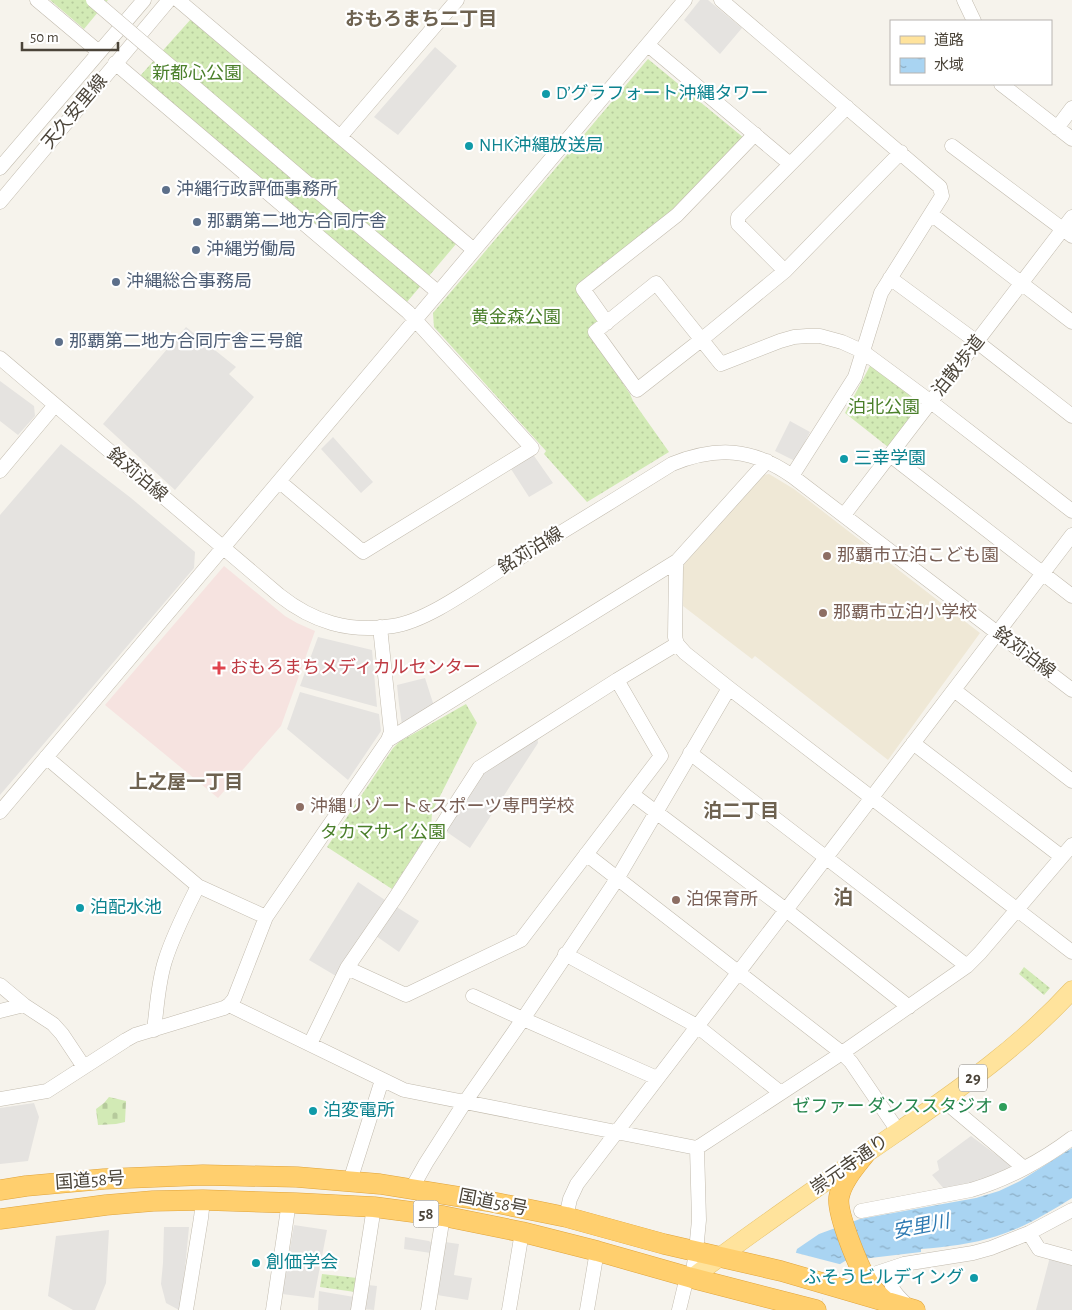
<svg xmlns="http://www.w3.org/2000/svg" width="1072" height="1310" font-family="'Alegreya Sans','Noto Sans JP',sans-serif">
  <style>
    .education { fill: #efe8d6 }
    .medical { fill: #f6e3e0 }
    .grass { fill: url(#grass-dots) }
    .cemetery { fill: url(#cemetery-stones) }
    .parking { fill: #e5e3e0 }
    .water { fill: url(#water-ripples) }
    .pier { fill: #f6f3ec }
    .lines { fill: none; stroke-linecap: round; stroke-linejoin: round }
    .minor-casing { stroke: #c2bbae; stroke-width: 15 }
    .major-casing { stroke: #e6c16a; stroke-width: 19 }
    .highway-casing { stroke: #e0a43c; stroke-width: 21 }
    .minor { stroke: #fff; stroke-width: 14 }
    .major { stroke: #ffe39c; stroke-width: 18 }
    .highway { stroke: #ffcf6e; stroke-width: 20 }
    .minor-bridge-casing { stroke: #c2bbae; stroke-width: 15; stroke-linecap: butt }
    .minor-bridge { stroke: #fff; stroke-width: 14 }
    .culture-dot { fill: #0f9aa8; stroke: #fff; stroke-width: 2 }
    .service-dot { fill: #5c6f8a; stroke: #fff; stroke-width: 2 }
    .education-dot { fill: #8d6e63; stroke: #fff; stroke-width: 2 }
    .health-dot { fill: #e0444e; stroke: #fff; stroke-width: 2 }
    .leisure-dot { fill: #2e9e5b; stroke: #fff; stroke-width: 2 }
    .labels { text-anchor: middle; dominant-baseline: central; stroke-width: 4.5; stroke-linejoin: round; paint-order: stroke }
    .shield { fill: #fff; stroke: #817c74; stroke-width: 1 }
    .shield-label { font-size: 16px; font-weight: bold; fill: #4b4439 }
    .park-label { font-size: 18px; fill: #4a7f2a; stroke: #fff }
    .culture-label { font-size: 18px; fill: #0d838f; stroke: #fff; text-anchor: start }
    .street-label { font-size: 18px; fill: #4b4439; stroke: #fff }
    .service-label { font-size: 18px; fill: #4e5e75; stroke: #fff; text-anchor: start }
    .education-label { font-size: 18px; fill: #785e54; stroke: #fff; text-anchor: start }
    .health-label { font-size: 18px; fill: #be3a42; stroke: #fff; text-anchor: start }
    .leisure-label { font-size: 18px; fill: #27864d; stroke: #fff; text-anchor: end }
    .neighbourhood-label { font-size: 19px; font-weight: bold; fill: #6e6250; stroke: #fff }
    .water-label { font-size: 19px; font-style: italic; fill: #2e7ab2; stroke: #fff }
    .quarter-label { font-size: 20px; font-weight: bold; fill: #6e6250; stroke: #fff }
  </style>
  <defs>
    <pattern id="grass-dots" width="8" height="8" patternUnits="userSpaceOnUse" patternTransform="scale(1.25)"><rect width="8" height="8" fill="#d2eab5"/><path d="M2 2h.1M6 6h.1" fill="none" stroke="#b6ca9c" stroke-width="1.8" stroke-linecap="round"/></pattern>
    <pattern id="cemetery-stones" width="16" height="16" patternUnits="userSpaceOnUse" patternTransform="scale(1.25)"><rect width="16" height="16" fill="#d2eab5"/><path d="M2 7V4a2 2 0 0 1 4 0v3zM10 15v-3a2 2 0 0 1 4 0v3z" fill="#b6ca9c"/></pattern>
    <pattern id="water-ripples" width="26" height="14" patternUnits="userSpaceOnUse" patternTransform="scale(1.25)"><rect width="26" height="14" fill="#a9d4f2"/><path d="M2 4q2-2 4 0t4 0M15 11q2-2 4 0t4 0" fill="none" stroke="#8caec5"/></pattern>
  </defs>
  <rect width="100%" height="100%" fill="#f6f3ec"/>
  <path class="education" d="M769 474 794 489 980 633 888 760 755 656 752 659 683 606 682 567 684 564 763 475Z"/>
  <path class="medical" d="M224 566 285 616 297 623 315 631 281 726 218 798 105 705Z"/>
  <path class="grass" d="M50 0H108L84 29Z
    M191 19 456 244 407 302 140 76Z
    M648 59 744 138 682 204 577 289 601 321 588 331 630 394 633 401 669 452 587 502 544 454 546 451 434 327 433 313Z
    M871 364 925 404 888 447 845 413Z
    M466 704 477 723 432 812 431 829 392 889 327 847 393 748 399 742Z
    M1024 967 1050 988 1044 995 1019 974Z
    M322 1274 357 1278 355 1292 320 1287Z"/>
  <path class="cemetery" d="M109 1097 126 1101 125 1122 116 1124 98 1125 96 1109 104 1103Z"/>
  <path class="parking" d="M700 0H708L742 28 720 54 684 20Z
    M435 47 457 66 398 135 374 117Z
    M186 327 236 367 229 374 254 397 175 490 103 424Z
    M0 381 34 406 35 416 18 435 0 421Z
    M790 421 810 432 795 461 775 451Z
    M333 437 373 482 361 493 321 449Z
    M61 444 131 498 195 552 194 568 0 795V515Z
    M532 453 553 483 529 497 511 469Z
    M318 637 372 650 377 707 300 686Z
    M425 678 434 706 402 725 399 704 397 685Z
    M300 692 379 714 381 731 348 780 287 729Z
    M537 735 538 743 470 848 444 830 482 771Z
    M358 882 388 902 336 976 309 960Z
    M395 906 419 921 399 952 376 936Z
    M34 1103 39 1117 28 1161 0 1164V1108Z
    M971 1136 1014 1168 978 1183 945 1190 932 1175 939 1170 937 1161Z
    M294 1225 327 1230 314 1298 282 1294Z
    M164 1227H189L181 1310H179L166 1303 161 1284 163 1263Z
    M109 1230 106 1283 95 1310H73L48 1296 56 1236Z
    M405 1237 429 1241 433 1244 431 1253 404 1249Z
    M445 1242 459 1244 454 1275 472 1278 468 1300 437 1295Z
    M1050 1257 1072 1264V1310H1036Z
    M368 1285 377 1286 374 1310 364 1309Z
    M319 1291 354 1297 351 1310H318Z"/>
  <path class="water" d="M1072 1148V1198C1048 1213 1023 1228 997 1236 972 1244 947 1247 921 1249V1252L845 1261 837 1266 818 1310H779L797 1249 819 1234 860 1219 976 1198 999 1191 1020 1181Z"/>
  <path class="pier" d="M793 1252 843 1265 839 1267 826 1298H823L819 1310H777Z"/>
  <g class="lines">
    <defs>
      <path id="minor" d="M37 0 99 52
        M178 0 474 250
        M721 0 940 187 942 196 881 293 855 377 792 476
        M964 0 974 21
        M648 45 790 164
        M115 63 408 312 532 448 363 552 280 482
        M1001 84 1072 139
        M1057 128 1072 108
        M340 137 457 0
        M952 146 1072 236
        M901 152 785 271 701 340 637 390 595 332 656 283 721 364 780 341 794 337 807 336H820L842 342 862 351 931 402 1072 511
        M0 168 144 0
        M299 176 433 288
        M0 202 169 0
        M931 214 1072 322
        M785 271 738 224V217L847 107
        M890 278 981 345 1072 416
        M607 323 583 289 677 215 755 134
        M0 358 279 595C313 622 349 633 393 626 427 621 473 587 503 568 559 534 616 499 672 464 717 446 752 448 792 476L1072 690
        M890 455 1072 596
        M767 461 677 561 676 568 675 637 677 644 685 653 729 688 1072 952
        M0 471 55 405
        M844 515 1072 217
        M954 690 1072 781
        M388 740 677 561
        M913 743 1062 857
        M690 753 967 966
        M46 757 198 886 266 917 234 999 229 1005
        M632 794 786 910 909 1007
        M0 812 685 0
        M586 854 842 1053 851 1062 898 1131
        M266 917 388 740 391 732 380 627
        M565 954 697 1026 781 1093
        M347 968 406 995 521 940 661 756 617 680
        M0 985 24 1005 53 1024 62 1034 84 1067
        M473 996 523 1019 657 1078
        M0 1011 24 1005
        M154 1030C157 1007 158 983 165 961 173 935 186 910 198 886
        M310 1044 347 968 395 898 479 768 617 680 677 644
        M0 1099 47 1091 126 1040 135 1035 224 1008 229 1005 404 1090 697 1148 842 1053 967 966 980 953 1072 845
        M943 1100 1024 1168
        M350 1181 382 1080
        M412 1188 426 1163 465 1102 523 1019 617 879 729 688
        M861 1211 971 1190C1006 1180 1043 1160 1072 1138
        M566 1217 570 1199 577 1184 1072 535
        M1029 1233 1039 1249 1072 1258
        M904 1265C883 1284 892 1291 909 1307
        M865 1277 904 1264 973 1253 991 1248 1029 1233 1072 1210
        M186 1310 201 1218 203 1200
        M273 1310 289 1202
        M358 1310 374 1207
        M428 1310 443 1216
        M509 1310 522 1232
        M587 1310 597 1251
        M679 1310 685 1285 692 1278 696 1251 699 1220 697 1148"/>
      <path id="major" d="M692 1278C758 1227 828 1180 896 1133 959 1089 1020 1047 1072 990"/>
      <path id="highway" d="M865 1154C855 1167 842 1181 839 1197 836 1213 860 1271 870 1285 874 1291 880 1297 886 1302
        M0 1190 26 1186 104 1179 203 1175 297 1177 380 1184 492 1202 566 1217 664 1244 781 1271 915 1310
        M0 1219 106 1205 153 1201 203 1200 296 1203 374 1207 443 1216 522 1232 597 1251 692 1278 816 1310"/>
    </defs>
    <use href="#minor" class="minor-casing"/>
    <use href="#major" class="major-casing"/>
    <use href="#highway" class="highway-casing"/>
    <use href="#minor" class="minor"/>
    <use href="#major" class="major"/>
    <use href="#highway" class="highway"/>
    <defs>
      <path id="minor-bridge" d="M93 0 299 176"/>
    </defs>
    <use href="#minor-bridge" class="minor-bridge-casing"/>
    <use href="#minor-bridge" class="minor-bridge"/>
  </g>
  <g class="culture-dot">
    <circle cx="546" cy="94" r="5"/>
    <circle cx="469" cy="146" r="5"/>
    <circle cx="844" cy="459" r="5"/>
    <circle cx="80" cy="908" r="5"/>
    <circle cx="313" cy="1111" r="5"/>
    <circle cx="256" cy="1263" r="5"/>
    <circle cx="974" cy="1278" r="5"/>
  </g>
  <g class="service-dot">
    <circle cx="166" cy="190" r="5"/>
    <circle cx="197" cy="222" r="5"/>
    <circle cx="196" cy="250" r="5"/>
    <circle cx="116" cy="282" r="5"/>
    <circle cx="59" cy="342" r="5"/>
  </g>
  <g class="education-dot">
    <circle cx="827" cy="556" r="5"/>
    <circle cx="823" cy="613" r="5"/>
    <circle cx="300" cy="807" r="5"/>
    <circle cx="676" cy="900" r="5"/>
  </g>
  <path class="health-dot" d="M216.5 660.5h5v5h5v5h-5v5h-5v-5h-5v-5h5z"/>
  <circle class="leisure-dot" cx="1003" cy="1107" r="5"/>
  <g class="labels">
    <g class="shield">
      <rect x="959" y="1064.5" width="28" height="27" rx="4"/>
      <rect x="413.5" y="1200.5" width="25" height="27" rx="4"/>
    </g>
    <g class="shield-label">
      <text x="973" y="1078">29</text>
      <text x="426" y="1214">58</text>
    </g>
    <g class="park-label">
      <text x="197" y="74">新都心公園</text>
      <text x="516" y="318">黄金森公園</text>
      <text x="884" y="408">泊北公園</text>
      <text x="383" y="833">タカマサイ公園</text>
    </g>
    <g class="culture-label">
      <text x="556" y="94">D’グラフォート沖縄タワー</text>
      <text x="479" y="146">NHK沖縄放送局</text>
      <text x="854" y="459">三幸学園</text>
      <text x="90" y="908">泊配水池</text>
      <text x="323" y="1111">泊変電所</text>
      <text x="266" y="1263">創価学会</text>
      <text x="964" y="1278" text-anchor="end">ふそうビルディング</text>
    </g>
    <g class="street-label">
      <text transform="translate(75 112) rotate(-50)">天久安里線</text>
      <text transform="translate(959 366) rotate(-52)">泊散歩道</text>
      <text transform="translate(137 475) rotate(40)">銘苅泊線</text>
      <text transform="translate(531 551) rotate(-32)">銘苅泊線</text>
      <text transform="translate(1024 653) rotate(37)">銘苅泊線</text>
      <text transform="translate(850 1165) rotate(-35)">崇元寺通り</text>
      <text transform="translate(90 1181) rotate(-4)">国道58号</text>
      <text transform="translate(493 1203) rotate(11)">国道58号</text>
    </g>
    <g class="service-label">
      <text x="176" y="190">沖縄行政評価事務所</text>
      <text x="207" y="222">那覇第二地方合同庁舎</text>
      <text x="206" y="250">沖縄労働局</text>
      <text x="126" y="282">沖縄総合事務局</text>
      <text x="69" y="342">那覇第二地方合同庁舎三号館</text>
    </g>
    <g class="education-label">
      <text x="837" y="556">那覇市立泊こども園</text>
      <text x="833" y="613">那覇市立泊小学校</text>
      <text x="310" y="807">沖縄リゾート&amp;スポーツ専門学校</text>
      <text x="686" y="900">泊保育所</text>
    </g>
    <g class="health-label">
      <text x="230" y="668">おもろまちメディカルセンター</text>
    </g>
    <g class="leisure-label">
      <text x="993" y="1107">ゼファー ダンススタジオ</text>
    </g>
    <g class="neighbourhood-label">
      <text x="421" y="19">おもろまち二丁目</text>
      <text x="186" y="782">上之屋一丁目</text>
      <text x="741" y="811">泊二丁目</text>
    </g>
    <g class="water-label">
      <text transform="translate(921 1227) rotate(-11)">安里川</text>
    </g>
    <g class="quarter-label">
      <text x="843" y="898">泊</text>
    </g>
  </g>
  <rect x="890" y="20" width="162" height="65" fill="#ffffff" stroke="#b7b4b0"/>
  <rect x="900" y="36" width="25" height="8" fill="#ffe39c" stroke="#b7b4b0"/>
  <text x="934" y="45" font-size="15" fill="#4b4439">道路</text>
  <rect x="900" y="58" width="25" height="15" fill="url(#water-ripples)" stroke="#b7b4b0"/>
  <text x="934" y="70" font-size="15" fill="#4b4439">水域</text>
  <path d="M22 42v8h96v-8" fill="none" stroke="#4b4439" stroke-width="2.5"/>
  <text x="30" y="42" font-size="15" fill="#4b4439" stroke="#ffffff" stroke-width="4" paint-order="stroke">50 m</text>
</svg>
